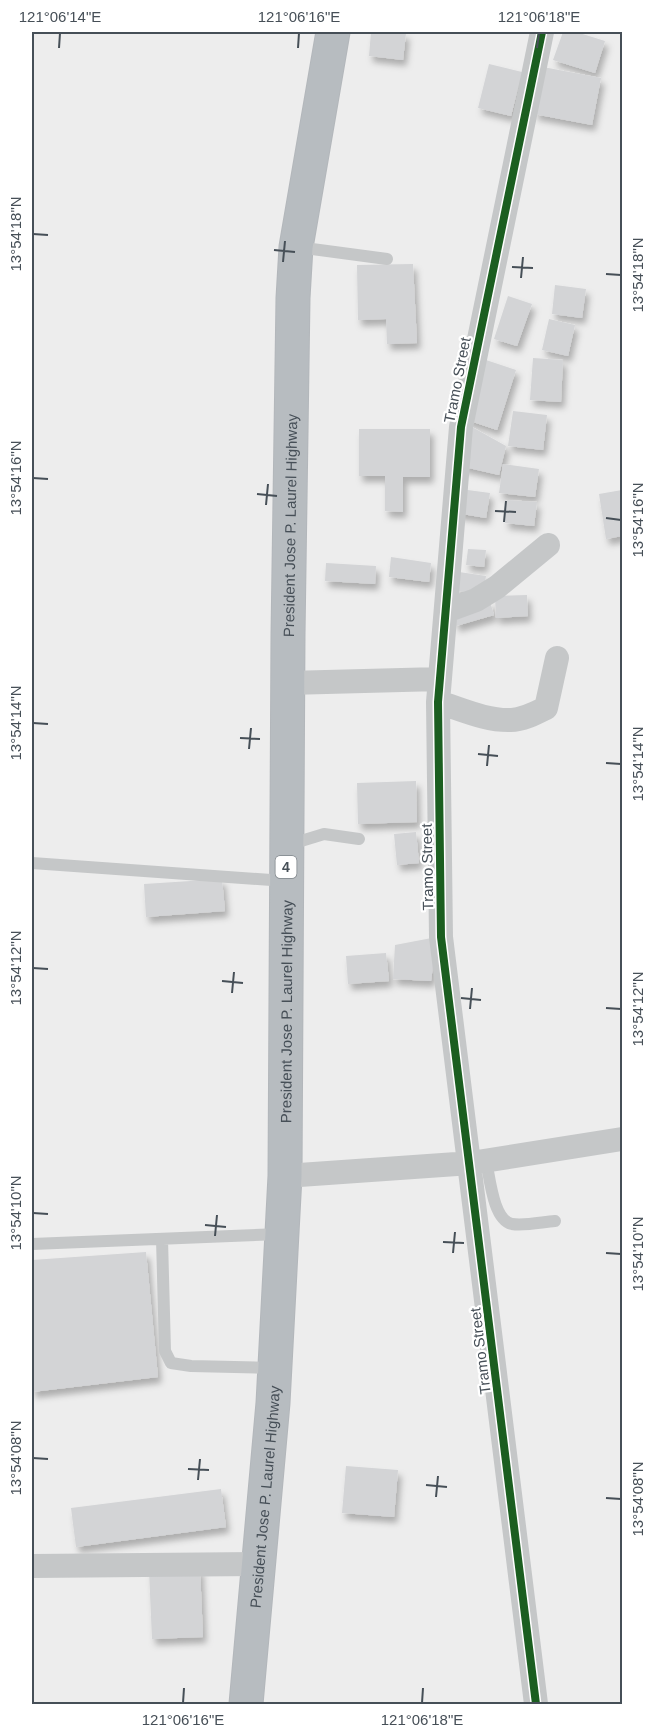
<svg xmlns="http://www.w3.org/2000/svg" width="654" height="1736" font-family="Arial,sans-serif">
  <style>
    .building { fill: #d3d4d6; filter: url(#shadow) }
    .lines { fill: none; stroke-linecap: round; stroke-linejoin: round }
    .highway-casing { stroke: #b3b7bb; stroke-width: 35 }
    .lane { stroke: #c5c7c8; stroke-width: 12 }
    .street { stroke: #c5c7c8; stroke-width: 24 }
    .highway { stroke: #b7bcc0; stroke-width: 33 }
    .cycleway-casing { stroke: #fff; stroke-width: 11 }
    .cycleway { stroke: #1b5e20; stroke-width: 8 }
    .ticks { fill: none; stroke: #464f57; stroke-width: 2 }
    .labels { text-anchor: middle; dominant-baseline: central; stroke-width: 4.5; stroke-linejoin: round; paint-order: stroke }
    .shield { fill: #fff; stroke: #7e8489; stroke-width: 1.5 }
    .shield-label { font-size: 14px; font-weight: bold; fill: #464f57 }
    .street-label { font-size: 15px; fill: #464f57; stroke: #fff }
    .neatline { fill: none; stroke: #464f57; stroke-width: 2 }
    .ticks-label { font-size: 15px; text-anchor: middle; fill: #464f57 }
  </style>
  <defs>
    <filter id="shadow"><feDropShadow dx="3.5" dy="6" stdDeviation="3" flood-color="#0004"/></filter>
  </defs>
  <rect width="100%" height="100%" fill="#ededed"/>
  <path class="building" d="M371 32 406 33 403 60 369 56Z
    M563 32H576L605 41 595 73 553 60Z
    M489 64 522 72 511 116 478 108Z
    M543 67 601 78 592 125 534 114Z
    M413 264 417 343 387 344 386 319 358 320 357 265Z
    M555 285 586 289 582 318 552 314Z
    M508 296 532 304 517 346 494 339Z
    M549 319 575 325 568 356 542 350Z
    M533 358 563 360 561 402 530 400Z
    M483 359 516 370 497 430 464 419Z
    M513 411 547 415 543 450 508 446Z
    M472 427 506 446 499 475 460 466Z
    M359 429H430V477H403V512L385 511V476H359Z
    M503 464 539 469 535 497 499 493Z
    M460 489 490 493 486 518 456 513Z
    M622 490V536L606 539 599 494Z
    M507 500 537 502 534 526 505 523Z
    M468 549 486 550 484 567 466 565Z
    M391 557 431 563 429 582 389 577Z
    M326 563 376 566 375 584 325 581Z
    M459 572 486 576 483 594 456 591Z
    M527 595 528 616 496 618 495 596Z
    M490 602 494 615 456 626 453 613Z
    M416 781 417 822 358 824 357 783Z
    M416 832 419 863 397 865 394 834Z
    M222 879 225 911 146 917 144 884Z
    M437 937 431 981 393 979 395 945Z
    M386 953 389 981 348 984 346 956Z
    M146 1252 158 1377 32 1392V1260Z
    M346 1466 398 1470 394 1517 342 1513Z
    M221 1489 226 1527 76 1547 71 1508Z
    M200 1568 203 1637 152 1639 149 1570Z"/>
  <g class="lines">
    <defs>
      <g id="highway">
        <path id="s1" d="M246 1704 273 1403 285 1176 288 635 293 298 296 247 333 32"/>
      </g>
    </defs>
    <use href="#highway" class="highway-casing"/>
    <path class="lane" d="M297 247 387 259
      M288 845 324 834 359 839
      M32 863 285 881
      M486 1161C490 1178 493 1220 512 1224 525 1226 542 1222 555 1221
      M162 1239 165 1351 171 1363 191 1366 275 1368
      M32 1244 281 1234"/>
    <path class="street" d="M446 611 476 600 497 587 548 545
      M288 683 440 679
      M438 702C461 709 486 721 511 720 523 720 536 713 546 708L557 658
      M285 1176 471 1163 622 1139
      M32 1566 259 1564
      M536 1704 441 937 438 702 461 427 542 32"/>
    <use href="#highway" class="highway"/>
    <defs>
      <path id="cycleway" d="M536 1704 441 937 438 702 461 427 542 32"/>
    </defs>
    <use href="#cycleway" class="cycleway-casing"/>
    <use href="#cycleway" class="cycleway"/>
  </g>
  <path class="ticks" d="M59 48 60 33M298 48 299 33M537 48 539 33M33 234 48 235M274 250 295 252M283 262 285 241M512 267 533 268M606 274 621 275M521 278 523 257M33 478 48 479M257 494 277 496M266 505 268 484M495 511 516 512M606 518 621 520M504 522 506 501M33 723 48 724M240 738 260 739M249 749 251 728M478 754 498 756M606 763 621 764M487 766 489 745M33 968 48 969M222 981 243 983M232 993 234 972M461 998 481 1000M606 1008 621 1009M470 1009 472 988M33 1213 48 1214M205 1225 226 1227M215 1236 217 1215M443 1242 464 1243M453 1253 455 1232M606 1253 621 1254M33 1458 48 1459M188 1469 209 1470M198 1480 200 1459M426 1485 447 1487M436 1497 438 1476M606 1498 621 1499M183 1703 184 1688M422 1703 423 1688"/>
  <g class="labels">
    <rect class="shield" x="275.5" y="856" width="21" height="22" rx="4.5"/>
    <g class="shield-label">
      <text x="286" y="867">4</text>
    </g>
    <g class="street-label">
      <text transform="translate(457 380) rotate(-79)">Tramo Street</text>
      <text stroke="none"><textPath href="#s1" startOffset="1180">President Jose P. Laurel Highway</textPath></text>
      <text transform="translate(427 867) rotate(-91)">Tramo Street</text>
      <text stroke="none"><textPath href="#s1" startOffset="694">President Jose P. Laurel Highway</textPath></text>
      <text transform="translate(480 1351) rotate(-97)">Tramo Street</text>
      <text stroke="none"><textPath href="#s1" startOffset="208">President Jose P. Laurel Highway</textPath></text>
    </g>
  </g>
  <rect width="654" height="1736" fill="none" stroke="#ffffff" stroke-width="66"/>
  <rect x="33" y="33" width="588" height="1670" class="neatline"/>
  <g class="ticks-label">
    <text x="60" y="22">121°06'14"E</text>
    <text x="299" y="22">121°06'16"E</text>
    <text x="539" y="22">121°06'18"E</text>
    <text transform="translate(16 234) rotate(-90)" y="5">13°54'18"N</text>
    <text transform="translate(638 275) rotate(-90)" y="5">13°54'18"N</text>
    <text transform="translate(16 478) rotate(-90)" y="5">13°54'16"N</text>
    <text transform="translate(638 520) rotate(-90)" y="5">13°54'16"N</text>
    <text transform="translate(16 723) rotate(-90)" y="5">13°54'14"N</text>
    <text transform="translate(638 764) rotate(-90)" y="5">13°54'14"N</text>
    <text transform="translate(16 968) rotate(-90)" y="5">13°54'12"N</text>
    <text transform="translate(638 1009) rotate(-90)" y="5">13°54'12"N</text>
    <text transform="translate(16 1213) rotate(-90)" y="5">13°54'10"N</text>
    <text transform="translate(638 1254) rotate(-90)" y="5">13°54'10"N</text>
    <text transform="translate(16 1458) rotate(-90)" y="5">13°54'08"N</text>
    <text transform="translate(638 1499) rotate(-90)" y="5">13°54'08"N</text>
    <text x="183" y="1725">121°06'16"E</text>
    <text x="422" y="1725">121°06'18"E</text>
  </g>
</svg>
